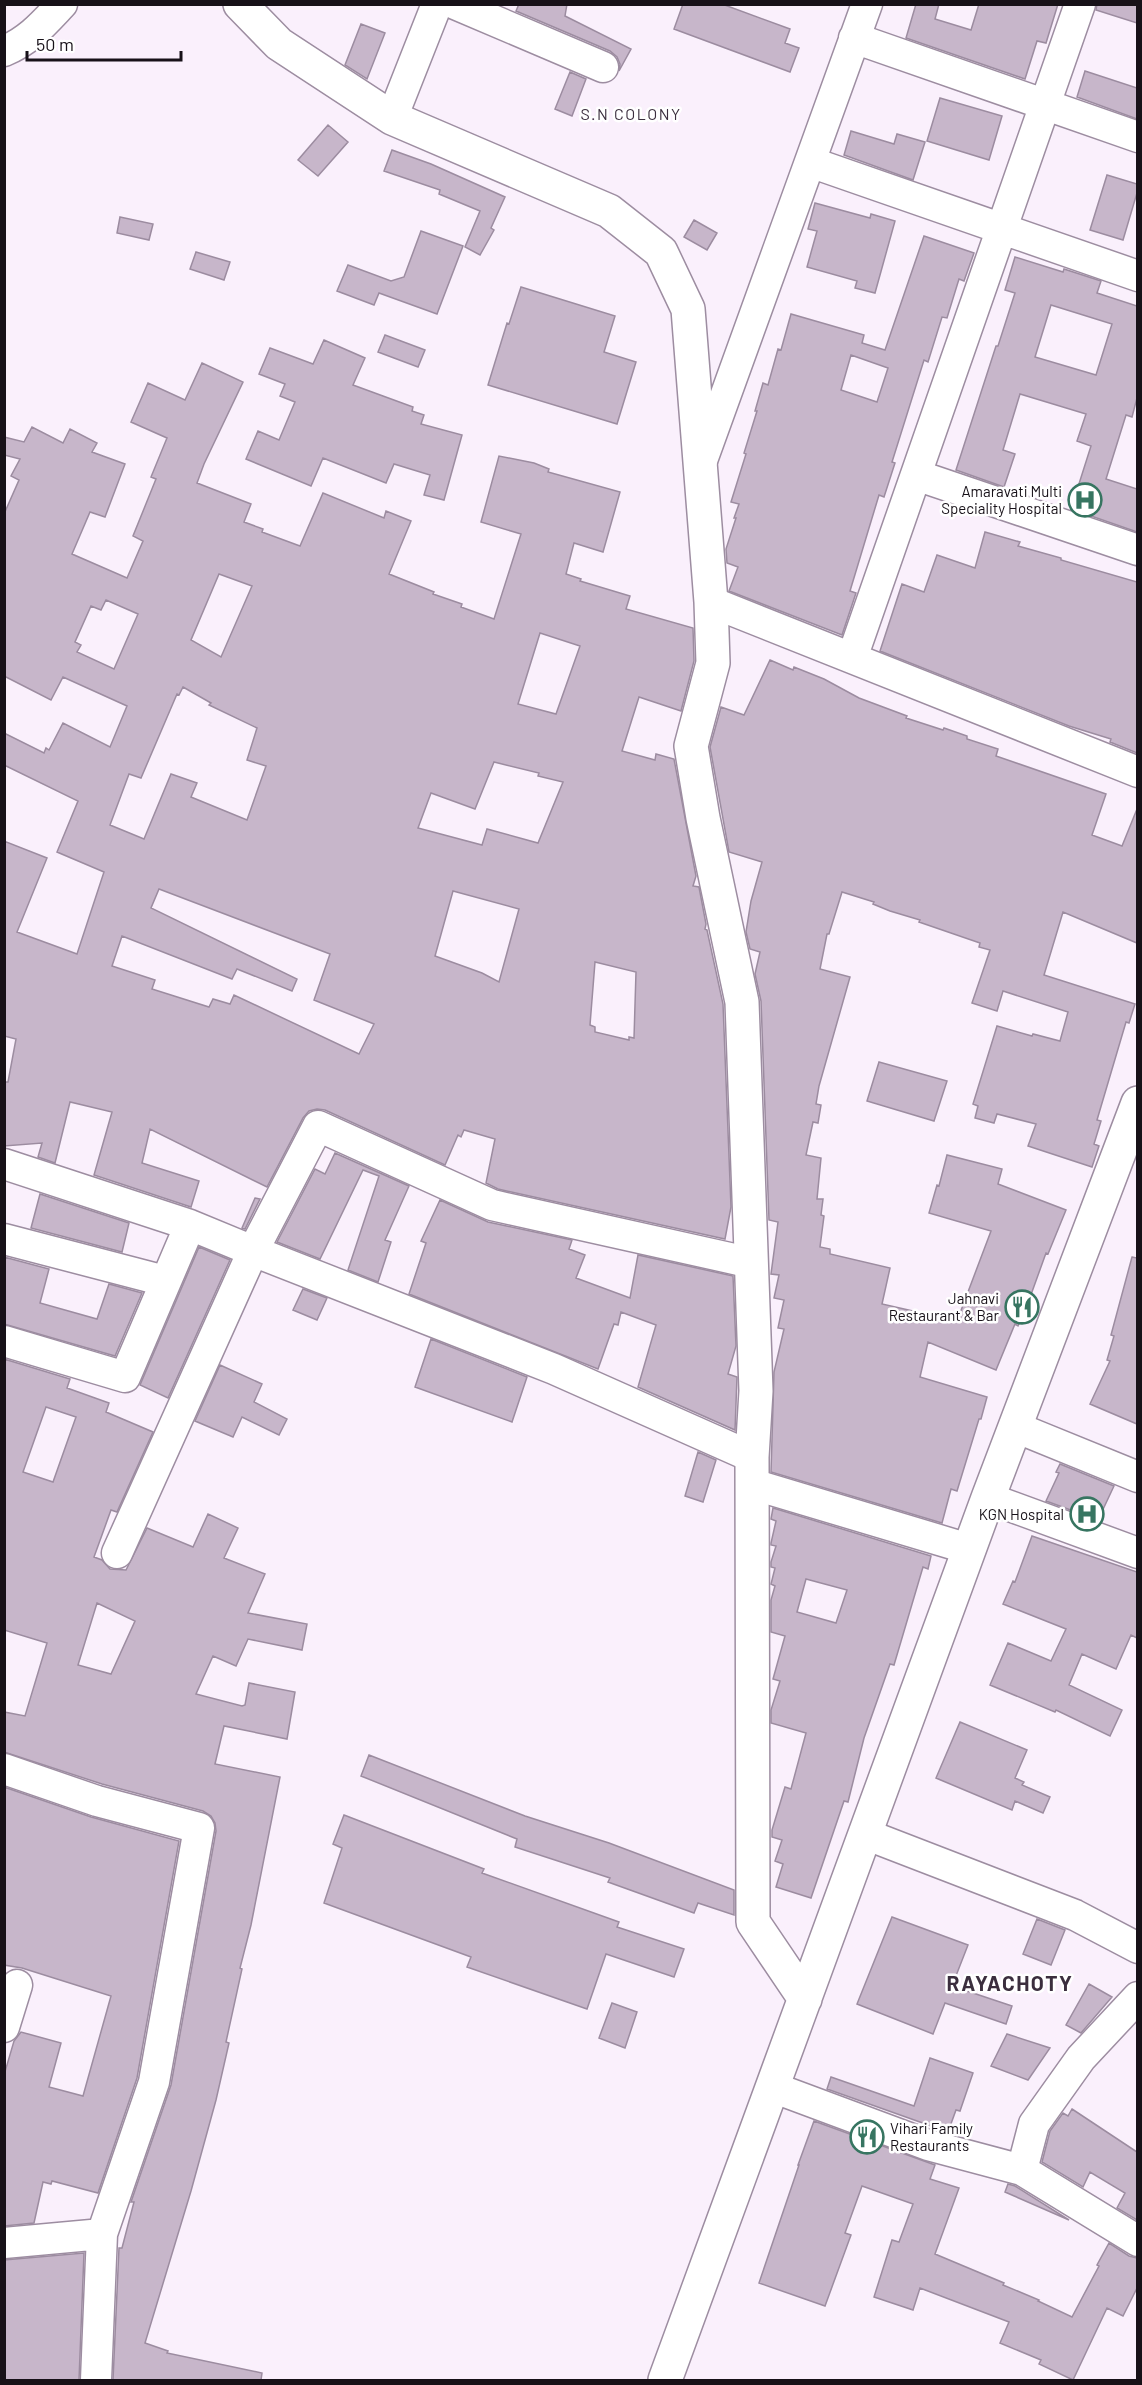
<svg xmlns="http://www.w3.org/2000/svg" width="1142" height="2385" font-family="Barlow,sans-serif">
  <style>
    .building { fill: #c7b6ca; stroke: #9c8ca0; stroke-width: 1.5; fill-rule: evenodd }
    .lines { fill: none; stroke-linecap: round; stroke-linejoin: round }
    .minor-casing { stroke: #9d8da1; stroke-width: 33 }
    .major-casing { stroke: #9d8da1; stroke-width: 36 }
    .minor { stroke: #fff; stroke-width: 30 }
    .major { stroke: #fff; stroke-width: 33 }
    .labels { text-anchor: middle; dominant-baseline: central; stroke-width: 5; stroke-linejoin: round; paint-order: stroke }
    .poi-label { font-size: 15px; fill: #171118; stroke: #fff; text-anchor: end }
    .neighbourhood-label { font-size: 16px; letter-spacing: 1.5px; fill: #3b2e3e; stroke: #fff }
    .district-label { font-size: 21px; font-weight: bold; letter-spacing: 1.5px; fill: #3b2e3e; stroke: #fff }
  </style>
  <rect width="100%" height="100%" fill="#faf0fc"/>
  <path class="building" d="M519 4H567L565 16 631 49 619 71 620 64 617 57 610 51 516 11Z
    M683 4H722L790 29 785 43 799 48 790 72 674 29Z
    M916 4H939L935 19 971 30 979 4H1058L1046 43 1037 41 1025 79 906 38Z
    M1097 4H1137V23L1096 10Z
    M361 24 385 33 367 79 345 65Z
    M1085 71 1137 88V119L1077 97Z
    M570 72 586 79 572 116 555 109Z
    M940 98 1002 116 989 160 927 141Z
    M328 125 348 142 318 176 298 160Z
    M851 131 894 144 897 134 925 142 913 180 844 155Z
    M392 150 431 164 505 197 491 228 494 230 480 255 465 247 480 211 439 194 440 190 384 171Z
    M1107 175 1137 184V193L1123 240 1090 230Z
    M815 203 870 218 871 214 895 221 875 293 855 288 857 281 807 267 817 231 808 229Z
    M120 217 153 224 149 240 117 233Z
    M694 220 717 233 707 250 684 237Z
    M421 231 463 246 437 314 379 293 374 305 337 291 348 265 391 281 404 277Z
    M924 236 974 253 964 281 959 279 947 318 942 317 928 362 924 360 892 462 895 463 884 497 879 495 866 538 850 591 856 593 842 635 729 591 738 567 727 563 726 549 736 518H734L739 504 731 502 746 454 744 453 757 411H755L763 383 768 385 778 349 781 350 791 314 864 335 862 343 885 350ZM851 355 888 368 877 402 841 390Z
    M196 252 230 262 224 280 190 269Z
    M1015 257 1063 272 1064 269 1101 281 1097 293 1137 306V398L1132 417 1126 415 1106 479 1137 489V532L1071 509 1091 446 1077 441 1086 414 1020 394 1003 450 1015 454 1004 487 956 470 996 346H998L1015 293 1005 290ZM1051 305 1112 324 1096 375 1035 357Z
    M521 287 615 316 604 352 636 362 617 424 488 385 507 323 509 324Z
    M385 335 425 350 418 367 378 352Z
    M324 340 365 358 353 385 413 407 412 411 424 415 421 424 462 435 444 500 424 495 430 475 394 464 386 483 323 458 311 486 246 459 258 431 279 440 295 402 280 396 285 384 259 374 270 348 313 364Z
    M202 363 243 382 204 464 197 483 251 504 244 522 263 529 262 532 300 546 323 493 384 518 386 511 411 521 389 574 434 592 433 594 462 604 461 607 494 619 521 534 481 522 499 456 534 463 549 469 548 472 620 492 603 552 574 543 566 574 581 579 580 581 630 596 626 609 693 628 694 661 681 711 639 697 622 751 655 760 656 754 674 759 696 876 693 886 699 887 706 924 705 929 707 930 723 1004 731 1207 725 1239 498 1189 486 1183 495 1139 464 1130 461 1137 458 1135 445 1165 325 1110 317 1109 309 1111 303 1118 267 1187 150 1129 142 1163 199 1181 191 1207 94 1175 112 1112 70 1102 55 1163 38 1157 42 1143 4 1146V1082H8L16 1039 4 1036V841L47 858 17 932 77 954 104 872 57 852 78 801 4 765V733L44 753 46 748 49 750 63 723 110 747 127 706 63 677 51 700 4 676V514L19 480 11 476 20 459 4 455V437L24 442 32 427 63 443 70 429 97 443 92 452 125 464 105 517 90 512 72 554 127 578 143 541 133 536 156 479 151 477 167 438 131 422 148 383 185 400ZM219 574 252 586 221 657 191 640ZM106 600 138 614 114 669 77 652 81 645 75 642 91 606 101 610ZM540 633 580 646 556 714 518 704ZM183 687 211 703 209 705 257 728 247 760 266 766 247 820 191 797 197 783 171 774 144 839 110 825 129 774 141 778 177 694 179 695ZM494 762 539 773 538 776 563 782 538 843 487 829 482 845 418 828 431 793 475 809ZM159 889 330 954 314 1000 374 1024 359 1054 234 995 230 1004 213 999 209 1007 152 989 155 980 112 966 122 936 232 979 237 969 292 991 297 979 151 908ZM453 891 519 909 499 982 482 973 435 956ZM595 962 636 972 634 1038 629 1037V1040L595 1032V1027L590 1025Z
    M985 532 1020 542 1018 546 1061 558V560L1137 582V753L1110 742 1111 739 1069 726 880 651 902 584 924 592 937 555 975 568Z
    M770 660 793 670 794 667 824 679 859 698 907 716 906 718 943 730 944 728 967 736V739L998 749 996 756 1106 794 1092 835 1122 846 1137 809V943L1063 912 1044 975 1135 1004 1129 1023 1126 1022 1097 1120 1101 1121 1094 1144 1099 1146 1092 1167 1028 1146 1036 1124 997 1114 994 1123 975 1118 978 1106 973 1104 997 1026 1032 1036 1033 1034 1060 1041 1068 1012 1003 991 997 1011 972 1003 990 950 979 947 980 943 919 922 920 920 890 911 873 904 874 902 842 892 829 934H827L820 969 850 977 819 1086 816 1104 821 1105 818 1123 813 1122 806 1155 821 1158 817 1199H823L821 1215 824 1216 820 1247 830 1249V1254L890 1268 882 1304 957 1321 991 1231 929 1213 937 1185 939 1186 947 1155 1002 1169 998 1184 1066 1210 1048 1254 1046 1253 1028 1303 1018 1326 1015 1324 996 1370 928 1342 920 1377 987 1397 981 1419H979L957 1491 951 1489 942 1523 771 1472 774 1372 784 1329 778 1328 784 1300 774 1298 779 1275 771 1274 778 1222 769 1220 761 1001 755 974 760 952 750 949 746 932 751 901 762 862 729 852 710 747 721 707 744 715Z
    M879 1062 947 1081 934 1121 867 1101Z
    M335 1153 409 1186 385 1240 391 1242 378 1282 348 1270 379 1176 363 1170 320 1259 277 1242 315 1169 325 1174Z
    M40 1194 129 1223 122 1252 31 1228Z
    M255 1198 260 1199 245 1229 242 1228Z
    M440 1200 488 1222 572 1240 569 1249 585 1255 576 1278 630 1298 638 1255 733 1276 736 1346 728 1374 737 1377 735 1430 638 1387 656 1325 621 1312 618 1325 614 1324 598 1369 409 1294 426 1243 421 1241Z
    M199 1247 230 1260 168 1398 140 1385Z
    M4 1257 49 1269 40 1303 97 1319 109 1284 142 1293 115 1356 4 1324Z
    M1132 1257 1137 1258V1424L1090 1404 1110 1361 1107 1360 1114 1336 1111 1335Z
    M303 1289 327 1298 317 1320 293 1310Z
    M431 1339 527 1377 512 1422 415 1387Z
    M4 1359 70 1379 67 1388 109 1403 106 1412 153 1432 117 1512 111 1510 94 1557 102 1560 110 1569 126 1570 147 1528 193 1547 208 1514 238 1528 224 1558 265 1574 248 1613 307 1624 302 1650 248 1639 236 1666 213 1656 196 1694 242 1706 245 1705 249 1683 295 1692 287 1739 224 1726 215 1764 280 1777 251 1925 240 1968 242 1969 226 2042 229 2043 216 2100 191 2191 145 2343 168 2351 167 2353 262 2373 261 2380H113L119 2248H122L134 2202H131L171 2085 216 1831 215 1823 211 1816 203 1811 102 1784 4 1752V1712L25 1716 47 1643 4 1630ZM46 1407 76 1417 53 1482 23 1472ZM97 1603 135 1621 111 1674 78 1665Z
    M220 1365 262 1384 254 1402 287 1419 279 1435 242 1417 233 1437 195 1421Z
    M698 1452 716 1460 703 1502 685 1496Z
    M1060 1464 1114 1486 1098 1520 1046 1501 1059 1473 1056 1472Z
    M773 1508 931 1556 928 1569 923 1567 894 1665 890 1664 864 1738 848 1802 844 1801 811 1898 776 1887 783 1864 775 1861 782 1840 772 1837V1830L785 1787 791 1789 806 1733 771 1723V1710L780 1681 773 1679 785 1636 771 1632V1600L775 1586 771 1584 775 1568 771 1567V1562L776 1546 771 1545V1543L776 1521 771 1519ZM806 1579 847 1590 836 1623 797 1612Z
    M1032 1536 1137 1572V1638L1131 1635 1116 1669 1082 1654 1069 1685 1122 1710 1110 1736 1056 1710 1055 1712 990 1685 1008 1643 1051 1661 1066 1629 1003 1604 1013 1581 1015 1582Z
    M960 1722 1027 1750 1015 1778 1024 1782 1022 1785 1050 1797 1043 1813 1015 1801 1012 1810 936 1778Z
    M369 1755 525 1816 609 1843 734 1890V1915L698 1903 694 1913 608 1882 610 1878 515 1847 517 1839 361 1776Z
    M4 1787 91 1817 179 1841 137 2078 98 2193 52 2181 51 2184 43 2182 34 2223 4 2226V2075L14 2041 21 2032 61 2043 49 2087 83 2096 111 1996 22 1968 4 1965Z
    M344 1815 484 1869 482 1873 619 1922 617 1927 684 1949 674 1977 606 1954 587 2009 467 1967 471 1957 324 1903 342 1848 333 1844Z
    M892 1917 968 1945 952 1986 1012 2006 1006 2024 945 2003 933 2034 857 2004Z
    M1037 1919 1065 1930 1051 1965 1023 1954Z
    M1089 1984 1112 1997 1081 2033 1066 2025Z
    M612 2003 637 2012 625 2048 599 2038Z
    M1007 2034 1050 2048 1028 2080 991 2066Z
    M930 2058 973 2073 960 2111 956 2110 948 2132 827 2089 831 2077 914 2106Z
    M1072 2109 1137 2152V2220L1117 2208 1125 2193 1090 2172 1083 2187 1042 2162 1050 2131 1063 2113 1068 2116Z
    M814 2121 935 2165 930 2179 959 2188 935 2254 1004 2283 1003 2285 1039 2300 1038 2301 1072 2317 1099 2266 1097 2265 1109 2243 1129 2256 1137 2258V2288L1123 2316 1107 2308 1073 2380 1039 2364 1041 2360 1000 2343 1009 2322 920 2288 913 2310 874 2297 892 2240 899 2242 913 2204 862 2186 845 2233 851 2235 825 2306 759 2283 799 2165H798Z
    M1008 2184 1015 2186 1069 2220 1005 2192Z
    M84 2253 79 2380H4V2260Z"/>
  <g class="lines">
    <defs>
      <path id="minor" d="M455 4 603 67
        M854 38 1138 137
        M4 51C29 41 44 23 62 4
        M392 118 437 4
        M810 162 1138 276
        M700 466 867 4
        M916 475 1138 550
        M711 602 1138 772
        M852 658 1080 4
        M4 1164 190 1225 253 1251 117 1553
        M4 1239 165 1281
        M4 1341 125 1377 190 1225
        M1015 1427 1138 1477
        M752 1457 554 1369 253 1251 318 1126 492 1205 752 1263
        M752 1484 969 1549
        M988 1498 1138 1553
        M4 1769 97 1801 199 1828 154 2082 102 2234
        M865 1834 1075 1915 1138 1948
        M4 2027 17 1985
        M772 2087 928 2145 1022 2170 1138 2241
        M1022 2170 1034 2124 1081 2058 1138 1997
        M4 2243 102 2234 96 2380"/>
      <path id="major" d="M240 4 279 44 392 118 609 211 661 252 688 309 711 602 713 663 691 746 703 818 742 1002 756 1391 752 1457 753 1922 805 1999
        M665 2380 988 1498 1138 1103"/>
    </defs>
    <use href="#minor" class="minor-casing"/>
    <use href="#major" class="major-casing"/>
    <use href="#minor" class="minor"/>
    <use href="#major" class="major"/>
  </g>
  <defs>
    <symbol id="hospital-ring" viewBox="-11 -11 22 22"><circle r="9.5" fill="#fff" stroke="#377561" stroke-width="1.5"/><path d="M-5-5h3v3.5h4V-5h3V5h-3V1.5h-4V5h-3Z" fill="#377561"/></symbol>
    <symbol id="restaurant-ring" viewBox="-11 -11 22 22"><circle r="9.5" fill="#fff" stroke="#377561" stroke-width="1.5"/><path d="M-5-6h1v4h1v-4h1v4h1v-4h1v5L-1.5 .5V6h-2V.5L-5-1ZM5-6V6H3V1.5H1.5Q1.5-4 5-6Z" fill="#377561"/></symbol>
  </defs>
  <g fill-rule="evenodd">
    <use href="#hospital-ring" x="1066" y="481" width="38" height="38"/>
    <use href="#restaurant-ring" x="1003" y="1288" width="38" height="38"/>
    <use href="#hospital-ring" x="1068" y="1495" width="38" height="38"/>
    <use href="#restaurant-ring" x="848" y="2118" width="38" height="38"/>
  </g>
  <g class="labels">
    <g class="poi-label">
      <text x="1062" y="491">Amaravati Multi<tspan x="1062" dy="17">Speciality Hospital</tspan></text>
      <text x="999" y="1298">Jahnavi<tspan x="999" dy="17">Restaurant &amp; Bar</tspan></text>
      <text x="1064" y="1514">KGN Hospital</text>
      <text x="890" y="2128" text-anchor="start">Vihari Family<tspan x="890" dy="17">Restaurants</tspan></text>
    </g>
    <g class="neighbourhood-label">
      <text x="631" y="113">S.N COLONY</text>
    </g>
    <g class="district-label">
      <text x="1010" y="1982">RAYACHOTY</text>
    </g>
  </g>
  <rect width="1142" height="2385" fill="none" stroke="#171118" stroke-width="12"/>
  <path d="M27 51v9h154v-9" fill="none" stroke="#171118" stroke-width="3"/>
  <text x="36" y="51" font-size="18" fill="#171118" stroke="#ffffff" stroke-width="4.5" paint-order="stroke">50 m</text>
</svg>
